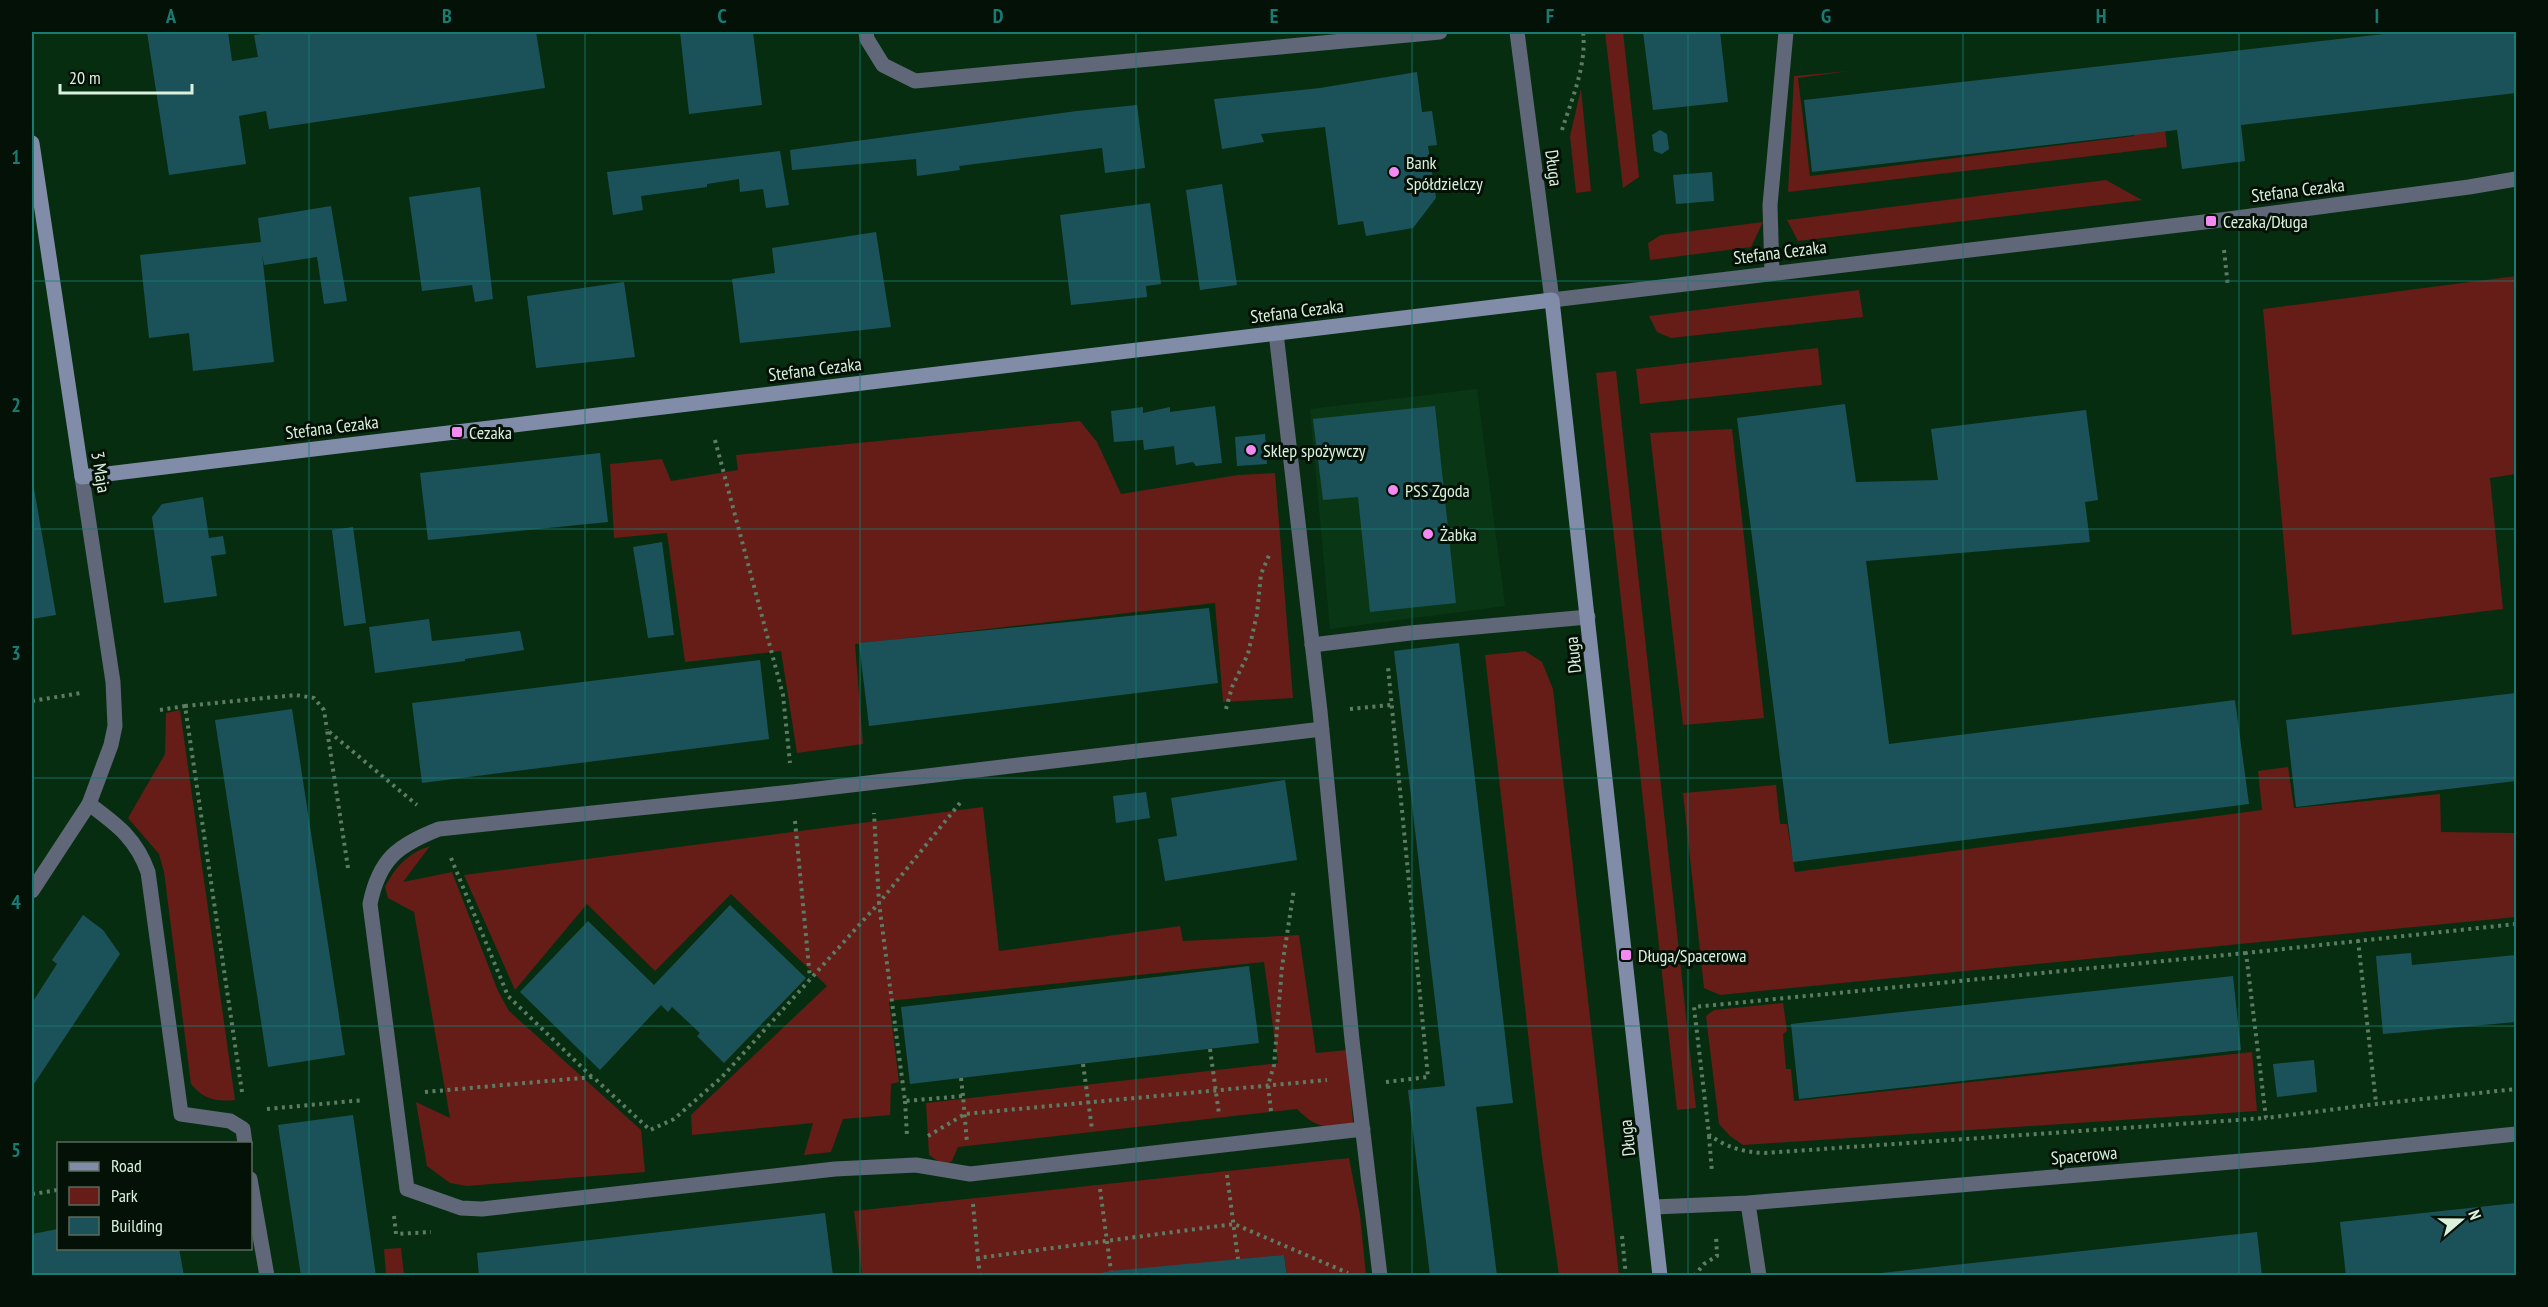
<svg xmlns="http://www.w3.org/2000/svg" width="2548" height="1307" font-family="'PT Sans Narrow',sans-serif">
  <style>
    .built { fill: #093715 }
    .green { fill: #661c17 }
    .building { fill: #1b525a }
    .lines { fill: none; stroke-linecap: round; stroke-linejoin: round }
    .path { stroke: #5d7c63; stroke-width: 4; stroke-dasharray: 3 4.5; stroke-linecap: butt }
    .service { stroke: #5f6779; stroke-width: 15 }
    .minor { stroke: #5f6779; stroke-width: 15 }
    .tertiary { stroke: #5f6779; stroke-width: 15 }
    .secondary { stroke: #818ca9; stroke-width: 15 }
    .grid { fill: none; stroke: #197c74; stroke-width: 1.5; stroke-opacity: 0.55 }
    .poi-dot { fill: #f38af1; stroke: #041106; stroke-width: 2 }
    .labels { text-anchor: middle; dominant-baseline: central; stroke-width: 6; stroke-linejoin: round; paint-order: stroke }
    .poi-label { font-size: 18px; fill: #dbf0dd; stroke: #041106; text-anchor: start }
    .street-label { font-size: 18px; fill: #dbf0dd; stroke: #041106 }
    .neatline { fill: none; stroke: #197c74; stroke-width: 2 }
    .grid-label { font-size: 20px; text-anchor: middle; font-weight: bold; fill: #197c74 }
  </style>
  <rect width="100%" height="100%" fill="#072d10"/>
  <path class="built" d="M1477 389 1505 606 1330 629 1310 409Z"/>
  <path class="green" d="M1605 32H1623L1639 177 1623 188Z
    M1849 71 1798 78 1810 176 2134 136V133L2165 129 2167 147 1788 192 1794 76Z
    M1581 89 1591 191 1576 193 1570 136Z
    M2106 180 2142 200 1798 241 1787 220Z
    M1763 222 1751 247 1650 260 1648 243 1661 235Z
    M2516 276V474L2490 478 2503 609 2292 635 2263 309Z
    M1859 290 1863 317 1671 338 1657 332 1649 316Z
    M1818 348 1822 385 1640 404 1636 369Z
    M1616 371 1696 1108 1677 1110 1596 373Z
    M1080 421 1097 442 1121 494 1238 475 1275 473 1293 698 1223 702 1215 603 855 644 863 744 797 753 781 651 685 662 667 533 614 538 610 464 662 459 671 481 738 470 736 455Z
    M1732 429 1764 718 1683 725 1650 433Z
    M1525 651 1542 662 1553 689 1619 1275H1559L1542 1157 1485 655Z
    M180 710 235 1100C216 1102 203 1099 191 1084L164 872 159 854 128 818 165 754 166 713Z
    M2288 767 2294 808 2440 794 2441 832 2516 833V917L1720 995 1704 988 1683 793 1776 785 1780 824H1787L1795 872 2262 810 2258 771Z
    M983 807 999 951 1180 926 1183 941 1299 935 1316 1053 1347 1050 1353 1123C1326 1129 1317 1129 1297 1109L958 1147 952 1161 944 1165 929 1155 926 1103 1278 1063 1264 962 889 1001 899 1082 891 1084 890 1115 843 1119 831 1152 804 1155 813 1123 692 1135 691 1115 827 986 731 894 655 971 587 904 515 990 464 875Z
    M430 846 403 882 452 872 498 991 509 1011 641 1130 645 1172 467 1186 450 1183 427 1166 416 1102 450 1118 414 912 388 898 385 887C395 867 408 853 430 846Z
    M1783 1003 1787 1031 1783 1034 1786 1069H1791L1794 1101 2252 1052 2257 1111 1743 1145 1730 1136 1719 1124 1706 1016 1714 1010Z
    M1349 1158 1360 1215 1366 1275H1287L1284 1255 1073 1276 862 1275 854 1211Z
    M401 1248 404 1275H386L384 1249Z"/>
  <path class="building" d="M147 32H228L232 61 258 57 254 35 277 32H536L545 88 269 129 266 111 239 116 246 164 169 175Z
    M680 32H753L762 105 689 114Z
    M1643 32H1720L1728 102 1653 110Z
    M2401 32H2516V93L2241 125 2245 161 2182 169 2177 130 1812 172 1804 100Z
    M1417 72 1422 112 1432 111 1437 145 1428 146 1436 198 1413 228 1366 236 1363 221 1338 225 1325 127 1261 134 1264 142 1222 149 1214 99 1320 88Z
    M1137 105 1145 168 1105 173 1102 148 959 166 960 170 917 176 916 159 792 170 790 150 1077 111Z
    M1660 130 1667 134 1669 149 1662 154 1654 151 1652 135Z
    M780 151 789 205 766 208 763 189 740 192 739 179 707 184V187L641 196 643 210 613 215 607 172Z
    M1712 172 1714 201 1676 204 1673 175Z
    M1222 184 1237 285 1200 290 1186 190Z
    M480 187 493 299 475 302 472 285 422 291 409 197Z
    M1150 203 1161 284 1146 286 1147 297 1071 305 1060 215Z
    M331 206 347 301 324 304 317 257 264 265 262 254 274 362 193 371 189 333 149 338 140 255 261 242 258 218Z
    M876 232 891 327 740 343 732 279 775 273 772 248Z
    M624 282 635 357 536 368 527 296Z
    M1845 404 1856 482 1938 480 1931 429 2086 410 2098 500 2085 502 2090 542 1866 561 1889 744 2235 700 2249 804 1793 862 1737 418Z
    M1215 406 1222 463 1196 466 1193 462 1176 465 1174 446 1144 450 1143 440 1114 442 1111 411 1143 407V413L1170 407V412Z
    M1435 406 1456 603 1370 612 1358 497 1323 500 1313 419Z
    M1265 434 1267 464 1237 466 1235 437Z
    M600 453 608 522 428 540 420 473Z
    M32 477 56 615 32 619Z
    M203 497 209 538 223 536 226 554 211 556 217 596 164 603 152 517 162 504Z
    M353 527 366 623 344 626 332 530Z
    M662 542 674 635 648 638 633 547Z
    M1209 608 1218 683 869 726 859 643Z
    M429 619 432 641 520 631 524 650 465 659V661L375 673 369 627Z
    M1459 643 1513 1103 1476 1107 1497 1276H1430L1408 1090 1445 1086 1394 651Z
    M760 660 769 739 422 783 412 703Z
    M2516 693V781L2296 807 2286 720Z
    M292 709 345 1055 268 1067 215 720Z
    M1285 780 1297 860 1165 881 1158 839 1177 836 1171 798Z
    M1146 792 1150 818 1116 823 1113 796Z
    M730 905 806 978 724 1063 697 1036 700 1033 672 1007 668 1012 661 1005 600 1070 520 992 588 921 654 985Z
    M83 915 103 930 120 954 32 1087V1003L57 964 52 960Z
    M2411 953 2412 965 2516 955V1022L2383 1034 2376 956Z
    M1249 966 1259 1043 910 1084 901 1007Z
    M2233 976 2241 1050 1799 1099 1791 1024Z
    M2314 1060 2317 1092 2277 1097 2273 1064Z
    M353 1115 376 1276H301L278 1125Z
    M2516 1203V1276H2346L2340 1222Z
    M825 1213 833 1276H479L477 1253Z
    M58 1229V1248H179L184 1276H32V1234Z
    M2257 1232 2262 1276H1872V1274Z
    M1284 1255 1287 1276H1086L1111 1271Z"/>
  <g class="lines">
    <path class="path" d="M1562 130C1572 98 1587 65 1583 32
      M2224 250 2228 287
      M715 440 783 695 790 763
      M32 701 81 693
      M185 706 296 695 314 698 324 710 327 730
      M1226 709 1232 687 1248 654 1257 614 1261 574 1270 553
      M1350 709 1391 705
      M160 710 185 706 242 1092
      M960 803 879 903 905 1101 963 1096 967 1143
      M795 821 810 978
      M451 858 508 996 592 1077
      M348 868 327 730 417 805
      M2516 924 2246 953 2266 1118 2376 1104 2516 1089
      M2358 940 2376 1103
      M2246 953 1694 1007 1709 1135C1728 1148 1743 1152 1765 1153L2266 1118
      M1210 1049 1219 1114
      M1083 1064 1092 1129
      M961 1078 963 1096
      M1386 1082 1428 1077 1388 667
      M425 1092 593 1077 650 1130 674 1119 722 1077 879 903 874 813
      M905 1101 907 1136
      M267 1109 364 1100
      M1271 1111 1268 1085 1274 1065 1282 967 1294 889
      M928 1136 965 1114 1327 1080
      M1709 1136 1712 1173
      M1227 1175 1238 1259
      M1100 1189 1111 1271
      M32 1194 58 1190
      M973 1204 978 1258 1234 1224 1348 1273
      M394 1216 396 1234 431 1232
      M1622 1236 1626 1276
      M978 1258 980 1276
      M1694 1276 1704 1264 1717 1256 1716 1235"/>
    <path class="service" d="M866 32 867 39 883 65 915 81 1440 32
      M1772 273 1770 205 1786 32
      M1312 645 1410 633 1588 617"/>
    <path class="minor" d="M1276 333 1320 711 1352 1040 1380 1276
      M1322 729 792 792 439 829C398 845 379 859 370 904L407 1189 461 1208 482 1209 835 1169 916 1165 970 1174 1363 1129
      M89 804C117 825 136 838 148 872L181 1114 230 1121 243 1129 245 1144
      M250 1179 267 1276
      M1748 1203 1759 1276
      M1654 1207 1748 1203 2313 1155 2516 1134"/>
    <path class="tertiary" d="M1517 32 1552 300 2221 220 2469 187 2516 179
      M32 891 89 804 111 745 115 726 113 682 82 477"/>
    <path class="secondary" d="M32 143 82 477 1552 300 1660 1276"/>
  </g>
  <path class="grid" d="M309 32V1276M585 32V1276M860 32V1276M1136 32V1276M1412 32V1276M1688 32V1276M1963 32V1276M2239 32V1276M32 281H2516M32 529H2516M32 778H2516M32 1026H2516"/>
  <g class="poi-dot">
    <circle cx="1394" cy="172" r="6"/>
    <rect x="2205" y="215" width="12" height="12" rx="3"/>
    <rect x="451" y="426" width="12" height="12" rx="3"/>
    <circle cx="1251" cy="450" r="6"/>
    <circle cx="1393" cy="490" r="6"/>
    <circle cx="1428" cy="534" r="6"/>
    <rect x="1620" y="949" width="12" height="12" rx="3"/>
  </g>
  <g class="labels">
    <g class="poi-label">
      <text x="1406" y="162">Bank<tspan x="1406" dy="21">Spółdzielczy</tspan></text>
      <text x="2223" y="221">Cezaka/Długa</text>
      <text x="469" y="432">Cezaka</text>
      <text x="1263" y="450">Sklep spożywczy</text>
      <text x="1405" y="490">PSS Zgoda</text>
      <text x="1440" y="534">Żabka</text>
      <text x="1638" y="955">Długa/Spacerowa</text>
    </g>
    <g class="street-label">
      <text transform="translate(1554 168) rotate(83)">Długa</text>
      <text transform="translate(2298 190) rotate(-7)">Stefana Cezaka</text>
      <text transform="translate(1780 252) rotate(-7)">Stefana Cezaka</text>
      <text transform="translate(1297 311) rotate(-7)">Stefana Cezaka</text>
      <text transform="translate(815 369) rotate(-7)">Stefana Cezaka</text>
      <text transform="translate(332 427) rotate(-7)">Stefana Cezaka</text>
      <text transform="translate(101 472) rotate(81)">3 Maja</text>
      <text transform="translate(1573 655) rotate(-96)">Długa</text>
      <text transform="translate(1627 1138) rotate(-96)">Długa</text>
      <text transform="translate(2084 1155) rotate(-5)">Spacerowa</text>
    </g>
  </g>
  <rect width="2548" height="1307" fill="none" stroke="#041106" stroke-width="66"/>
  <rect x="57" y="1142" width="195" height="108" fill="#041106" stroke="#5a6a5c" stroke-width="1.5"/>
  <rect x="69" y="1162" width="30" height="9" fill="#818ca9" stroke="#5a6a5c" stroke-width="1.5"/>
  <text x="111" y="1172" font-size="18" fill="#dbf0dd">Road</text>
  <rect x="69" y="1187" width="30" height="18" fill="#661c17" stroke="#5a6a5c" stroke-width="1.5"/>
  <text x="111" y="1202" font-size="18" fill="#dbf0dd">Park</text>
  <rect x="69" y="1217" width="30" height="18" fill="#1b525a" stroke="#5a6a5c" stroke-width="1.5"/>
  <text x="111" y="1232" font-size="18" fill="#dbf0dd">Building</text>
  <g transform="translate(2461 1220) rotate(70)" stroke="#041106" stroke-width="4.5" paint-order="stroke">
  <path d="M0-4.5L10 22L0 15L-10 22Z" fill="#dbf0dd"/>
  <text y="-9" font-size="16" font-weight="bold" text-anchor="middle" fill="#dbf0dd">N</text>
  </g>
  <path d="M60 84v9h132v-9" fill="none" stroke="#dbf0dd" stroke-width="3"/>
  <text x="69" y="84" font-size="18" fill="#dbf0dd" stroke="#041106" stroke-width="4.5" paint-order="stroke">20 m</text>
  <rect x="33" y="33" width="2482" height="1241" class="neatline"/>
  <g class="grid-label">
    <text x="171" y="23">A</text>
    <text x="447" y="23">B</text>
    <text x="722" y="23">C</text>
    <text x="998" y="23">D</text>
    <text x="1274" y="23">E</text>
    <text x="1550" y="23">F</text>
    <text x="1826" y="23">G</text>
    <text x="2101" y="23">H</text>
    <text x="2377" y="23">I</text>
    <text x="16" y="164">1</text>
    <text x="16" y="412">2</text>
    <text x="16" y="660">3</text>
    <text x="16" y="909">4</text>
    <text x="16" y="1157">5</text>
  </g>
</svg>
